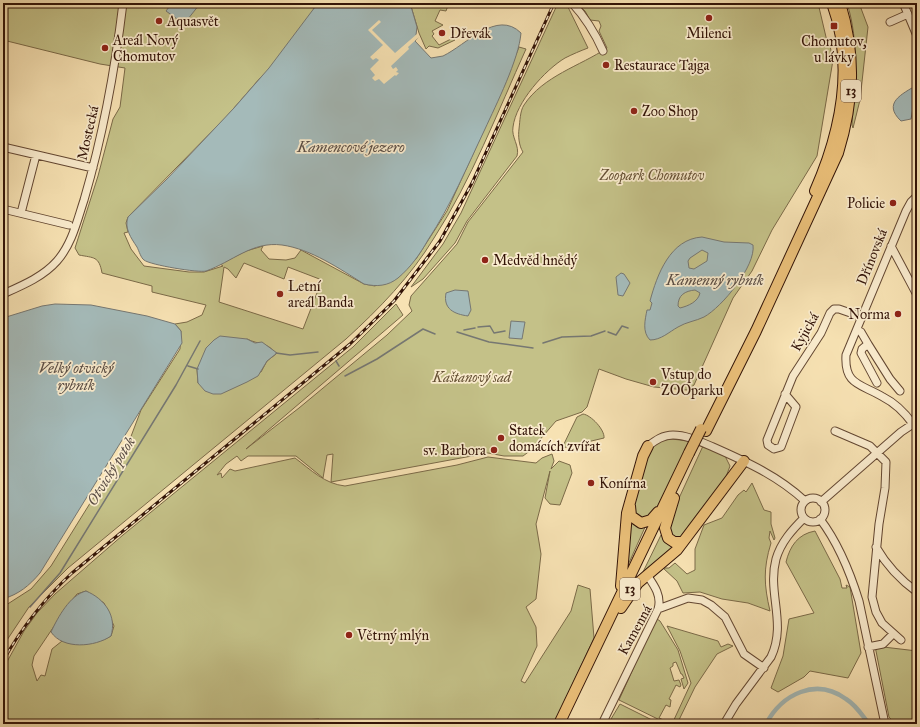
<svg xmlns="http://www.w3.org/2000/svg" width="920" height="727" font-family="'IM FELL Great Primer',serif">
  <style>
    .green { fill: #c4c188; stroke: #7b6a48; fill-rule: evenodd }
    .water { fill: #a4bab9; stroke: #767772; fill-rule: evenodd }
    .pier { fill: #f7e2b3 }
    .lines { fill: none; stroke-linecap: round; stroke-linejoin: round }
    .stream { stroke: #767772; stroke-width: 1.5 }
    .canal { stroke: #a4bab9; stroke-width: 4.5 }
    .minor-casing { stroke: #634732; stroke-width: 9 }
    .highway-casing { stroke: #321307; stroke-width: 12 }
    .minor { stroke: #faecce; stroke-width: 7 }
    .highway { stroke: #ecc17a; stroke-width: 10 }
    .rail-casing { stroke: #321307; stroke-width: 3 }
    .rail { stroke: #faecce; stroke-width: 1.5; stroke-dasharray: 4.5; stroke-linecap: butt }
    .highway-bridge-casing { stroke: #321307; stroke-width: 12; stroke-linecap: butt }
    .highway-bridge { stroke: #ecc17a; stroke-width: 10 }
    .poi-dot { fill: #8f2418; stroke: #faecce; stroke-width: 1.5 }
    .labels { text-anchor: middle; dominant-baseline: central; stroke-width: 3.5; stroke-linejoin: round; paint-order: stroke }
    .shield { fill: #faecce; stroke: #6e5443; stroke-width: 1 }
    .shield-label { font-size: 13px; font-weight: bold; fill: #321307 }
    .poi-label { font-size: 14px; fill: #321307; stroke: #faecce; text-anchor: start }
    .street-label { font-size: 14px; fill: #321307; stroke: #faecce }
    .park-label { font-size: 14px; font-style: italic; fill: #655034; stroke: #faecce }
    .water-label { font-size: 15px; font-style: italic; fill: #5a4d45; stroke: #faecce }
  </style>
  <rect width="100%" height="100%" fill="#f7e2b3"/>
  <filter id="stains"><feTurbulence type="fractalNoise" baseFrequency=".005" numOctaves="4"/><feColorMatrix values="0 0 0 0 .2 0 0 0 0 .09 0 0 0 0 .02 0 0 0 .5 -.17"/></filter>
  <radialGradient id="worn" r=".72"><stop offset=".6" stop-color="#630" stop-opacity="0"/><stop offset="1" stop-color="#630" stop-opacity=".3"/></radialGradient>
  <path class="green" d="M3 3H317L309 19 265 75 260 78 227 116 128 217 126 223 128 232 124 233 131 249 144 266 189 272H204L223 266 220 264 246 251 263 246 261 250 269 259 286 260 295 258 301 250 364 284 375 286 416 259 447 211 503 88 519 47 526 49C498 111 471 181 434 238 411 276 379 309 346 339L68 568 29 607 3 646V607L31 589 51 566 130 439 141 410 180 349 181 331 175 324 187 322 202 315 206 305 152 292V286L102 273C99 256 94 258 79 255L75 248 98 176 113 119 120 107 125 68 100 64 3 40ZM244 263 284 279 288 267 322 280 303 329 219 302 224 267 228 269 236 278ZM247 339C259 345 268 342 276 354L267 361 261 372 198 383 197 369Z
    M410 3H449L446 11 440 10 435 21 443 25 432 31 434 34 432 36 439 45 453 38 455 40 438 48 429 46 426 49 419 33Z
    M558 3H566L588 48C580 51 573 54 565 58 545 70 516 102 513 127 511 137 520 146 517 156L467 221 455 243 423 279 411 287 443 244 461 213Z
    M576 3H605L607 7 609 3H818L826 37 830 46 833 60 817 156 772 230 752 271 733 298 694 385 687 390 654 387 626 379 599 369 587 407 582 412 556 421 531 450 523 456H504L488 453 331 482 333 454 327 455 323 478 296 456H248L241 461 237 456 226 464 217 475 221 473 222 478 230 469 235 471 295 458C311 470 325 484 345 486L457 465 488 457 536 463 542 458 552 454 554 461 551 469 559 461 570 465 572 473 560 505 550 504 545 498 550 471 536 524 541 554 536 599 526 607 536 627 537 646 521 681 525 683 571 611 578 585 590 589 594 638 554 724H320L319 719 289 721V724H3V669L24 631 37 613 55 594 123 535 353 347 396 304 403 315 246 449 299 408 387 335 412 311 409 305 411 296 457 244 468 222 523 152C519 146 518 136 519 129 520 121 520 111 524 105 543 76 580 66 607 48L599 31 601 26 599 21 590 20 585 11ZM86 591 104 603 114 626 111 636C97 645 77 644 62 641L52 649 45 676 41 675 37 681 32 665 34 656 69 604 77 594Z
    M847 3H859L868 27 860 100 853 128 852 125C854 83 860 44 847 3Z
    M583 414C591 415 605 430 604 438L562 448 577 417Z
    M671 439 690 441 657 508 645 520 632 512C636 496 641 457 653 446 658 441 665 440 671 439Z
    M703 446 725 456 730 466 724 482 683 537 674 539 668 528 674 509Z
    M752 483 764 510 771 512V524L775 538 774 540 770 531 769 538 771 543C763 569 764 585 770 611L748 603 722 599 700 592 683 593 677 581 663 568H669L675 563 687 574 695 570V549L704 525 722 518 738 495 744 490 746 492Z
    M630 522 646 525 628 565Z
    M815 531 840 579 842 588H847L846 585 850 587 861 653 848 678 810 671 804 677 778 692 771 688 783 656 789 619 814 613 786 562C790 546 798 534 815 531Z
    M661 535 675 545 644 572H643Z
    M657 619 660 621 678 650 688 683 684 689 681 679 684 678 682 674H681L676 662 673 663V666L670 668 674 681 679 680 681 685 680 687 676 685 669 699 671 700 670 707 666 705 659 718 668 722V724L619 700 655 620Z
    M667 626 718 641 721 647 728 644 733 646 717 654 695 687 677 724H672L691 683 680 651Z
    M875 646 917 651V724H895L889 717Z
    M620 704 660 724H645V722L644 724H608Z"/>
  <path class="water" d="M172 3H197L199 5 184 24 166 11Z
    M318 3H410L417 27 416 35 418 37 415 41 431 58C435 57 439 57 443 56 466 45 497 9 521 33 519 59 496 105 485 129 467 167 451 205 428 240 420 254 411 267 398 278 388 286 377 287 364 284 340 269 311 249 282 245 252 241 232 262 206 271 199 273 150 265 144 260 141 258 139 251 137 247 131 238 124 228 128 217L167 179 234 108 269 68Z
    M917 85V110L913 108 911 119 901 121C882 103 902 94 917 85Z
    M702 237 724 242 749 243 753 245C756 266 722 307 704 317 696 321 686 322 678 327 669 332 661 340 650 340 642 332 645 320 647 310H650L652 303 650 301C657 275 670 239 702 237ZM702 250 708 253 707 261 694 269 689 268 688 261 690 258ZM695 290 700 293C698 302 688 306 680 308L678 306C678 295 685 291 695 290Z
    M621 273 624 274 630 283 623 296 618 295 616 277Z
    M455 290 468 291 471 310 468 316C454 314 443 309 446 293Z
    M55 304 91 305 147 316 175 324 181 331 182 343 40 573C29 586 19 594 3 599V318L42 306Z
    M511 321 525 322 522 339 509 338Z
    M220 336 247 339 255 343 262 342 277 353 267 361 258 376 247 382 221 394H213L205 391 198 383 197 369 206 348 214 340Z
    M86 591C105 599 117 616 111 636 95 647 63 650 51 632 58 617 70 595 86 591Z"/>
  <path class="pier" d="M379 20 381 22 372 30 395 53 417 34 419 37 408 47 409 49 391 66 393 69 396 67 398 70 396 72 399 73 396 76 395 75 384 84 379 79 375 81 372 78 375 75 370 69 379 60 376 58 373 60 370 57 383 45 368 30Z"/>
  <g class="lines">
    <path class="stream" d="M478 327 490 326 494 333 505 331
      M464 330 475 328
      M457 332 489 342 533 348
      M608 332 616 335 622 326 628 328
      M543 343 562 337 591 336 605 331
      M276 353 290 355 318 352
      M336 361 339 366
      M188 366 198 369
      M345 376 377 359 423 329 435 334
      M30 607 60 573 176 385 200 341"/>
    <path class="canal" d="M917 502 915 516 917 534
      M766 724C782 694 816 677 846 699 856 705 862 715 869 724"/>
    <defs>
      <path id="minor" d="M572 3C586 18 595 33 603 51
        M904 5 917 36
        M890 22 908 14
        M3 147 93 168
        M3 209 69 225
        M21 213 36 155
        M891 246 917 295
        M3 294C21 286 43 277 57 261 72 244 77 221 84 200 103 135 115 70 123 3
        M857 330 861 332 868 344
        M877 383 861 353 862 349 868 344 890 379 900 391
        M785 394 796 407 781 447 774 449 768 445 767 440 793 376 821 333 830 313 834 309H839L862 317
        M913 424C905 413 895 403 883 397 862 384 844 386 846 355L906 211 911 202 917 196
        M835 431 870 446 886 462 885 488 879 524 872 597 876 612 882 623 901 640
        M648 446C656 440 663 435 673 435 687 435 701 442 713 447 747 462 778 476 805 501
        M801 510a12 12 0 1 1 24 0a12 12 0 1 1-24 0Z
        M821 502 901 432 916 422
        M820 519C839 544 850 572 859 601L885 724
        M876 547C887 566 899 579 917 592
        M647 575C654 585 662 596 658 609
        M868 647 883 644 893 634
        M602 724 658 609 688 598 702 600 711 605 725 617 744 654 764 668
        M724 724 736 704 771 657C787 623 767 593 776 559 781 542 792 530 804 518"/>
      <path id="highway" d="M815 191C841 132 855 66 832 3
        M706 431 756 331 838 153C854 101 856 55 840 3
        M674 498 665 528 668 538 674 542H683
        M630 506 631 516 641 523 651 520 658 512
        M621 586 627 513 643 456 648 446
        M621 608 638 583 677 550 744 461
        M559 724 689 453"/>
    </defs>
    <use href="#minor" class="minor-casing"/>
    <use href="#highway" class="highway-casing"/>
    <use href="#minor" class="minor"/>
    <use href="#highway" class="highway"/>
    <defs>
      <path id="rail" d="M3 661C22 627 44 599 72 573L350 344 394 301 440 241 472 183 554 3"/>
    </defs>
    <use href="#rail" class="rail-casing"/>
    <use href="#rail" class="rail"/>
    <defs>
      <path id="highway-bridge" d="M689 453 701 429"/>
    </defs>
    <use href="#highway-bridge" class="highway-bridge-casing"/>
    <use href="#highway-bridge" class="highway-bridge"/>
  </g>
  <g class="poi-dot">
    <circle cx="709" cy="18" r="4"/>
    <circle cx="159" cy="21" r="4"/>
    <rect x="830" y="22" width="8" height="8" rx="2"/>
    <circle cx="442" cy="33" r="4"/>
    <circle cx="105" cy="48" r="4"/>
    <circle cx="606" cy="65" r="4"/>
    <circle cx="634" cy="111" r="4"/>
    <circle cx="893" cy="203" r="4"/>
    <circle cx="485" cy="260" r="4"/>
    <circle cx="280" cy="294" r="4"/>
    <circle cx="898" cy="314" r="4"/>
    <circle cx="653" cy="382" r="4"/>
    <circle cx="501" cy="438" r="4"/>
    <circle cx="494" cy="450" r="4"/>
    <circle cx="591" cy="483" r="4"/>
    <circle cx="349" cy="635" r="4"/>
  </g>
  <g class="labels">
    <g class="shield">
      <rect x="841" y="80" width="20" height="22" rx="3"/>
      <rect x="620" y="578" width="20" height="22" rx="3"/>
    </g>
    <g class="shield-label">
      <text x="851" y="91">13</text>
      <text x="630" y="589">13</text>
    </g>
    <g class="poi-label">
      <text x="167" y="21">Aquasvět</text>
      <text x="450" y="33">Dřevák</text>
      <text x="709" y="33" text-anchor="middle">Milenci</text>
      <text x="113" y="40">Areál Nový<tspan x="113" dy="16">Chomutov</tspan></text>
      <text x="834" y="41" text-anchor="middle">Chomutov,<tspan x="834" dy="16">u lávky</tspan></text>
      <text x="614" y="65">Restaurace Tajga</text>
      <text x="642" y="111">Zoo Shop</text>
      <text x="885" y="203" text-anchor="end">Policie</text>
      <text x="493" y="260">Medvěd hnědý</text>
      <text x="288" y="286">Letní<tspan x="288" dy="16">areál Banda</tspan></text>
      <text x="890" y="314" text-anchor="end">Norma</text>
      <text x="661" y="374">Vstup do<tspan x="661" dy="16">ZOOparku</tspan></text>
      <text x="509" y="430">Statek<tspan x="509" dy="16">domácích zvířat</tspan></text>
      <text x="486" y="450" text-anchor="end">sv. Barbora</text>
      <text x="599" y="483">Konírna</text>
      <text x="357" y="635">Větrný mlýn</text>
    </g>
    <g class="street-label">
      <text transform="translate(88 133) rotate(-77)">Mostecká</text>
      <text transform="translate(872 257) rotate(-68)">Dřínovská</text>
      <text transform="translate(805 332) rotate(-61)">Kyjická</text>
      <text transform="translate(635 630) rotate(-61)">Kamenná</text>
    </g>
    <g class="park-label">
      <text x="652" y="175">Zoopark Chomutov</text>
      <text x="472" y="377">Kaštanový sad</text>
    </g>
    <g class="water-label">
      <text x="351" y="147">Kamencové jezero</text>
      <text x="715" y="280">Kamenný rybník</text>
      <text x="76" y="368">Velký otvický<tspan x="76" dy="17">rybník</tspan></text>
      <text transform="translate(111 471) rotate(-58)">Otvický potok</text>
    </g>
  </g>
  <rect width="920" height="727" fill="none" stroke="#f7e2b3" stroke-width="16"/>
  <rect x="4" y="4" width="912" height="719" fill="none" stroke="#321307" stroke-width="2"/>
  <rect x="8" y="8" width="904" height="711" fill="none" stroke="#321307"/>
  <rect width="100%" height="100%" filter="url(#stains)"/>
  <rect width="100%" height="100%" fill="url(#worn)"/>
</svg>
